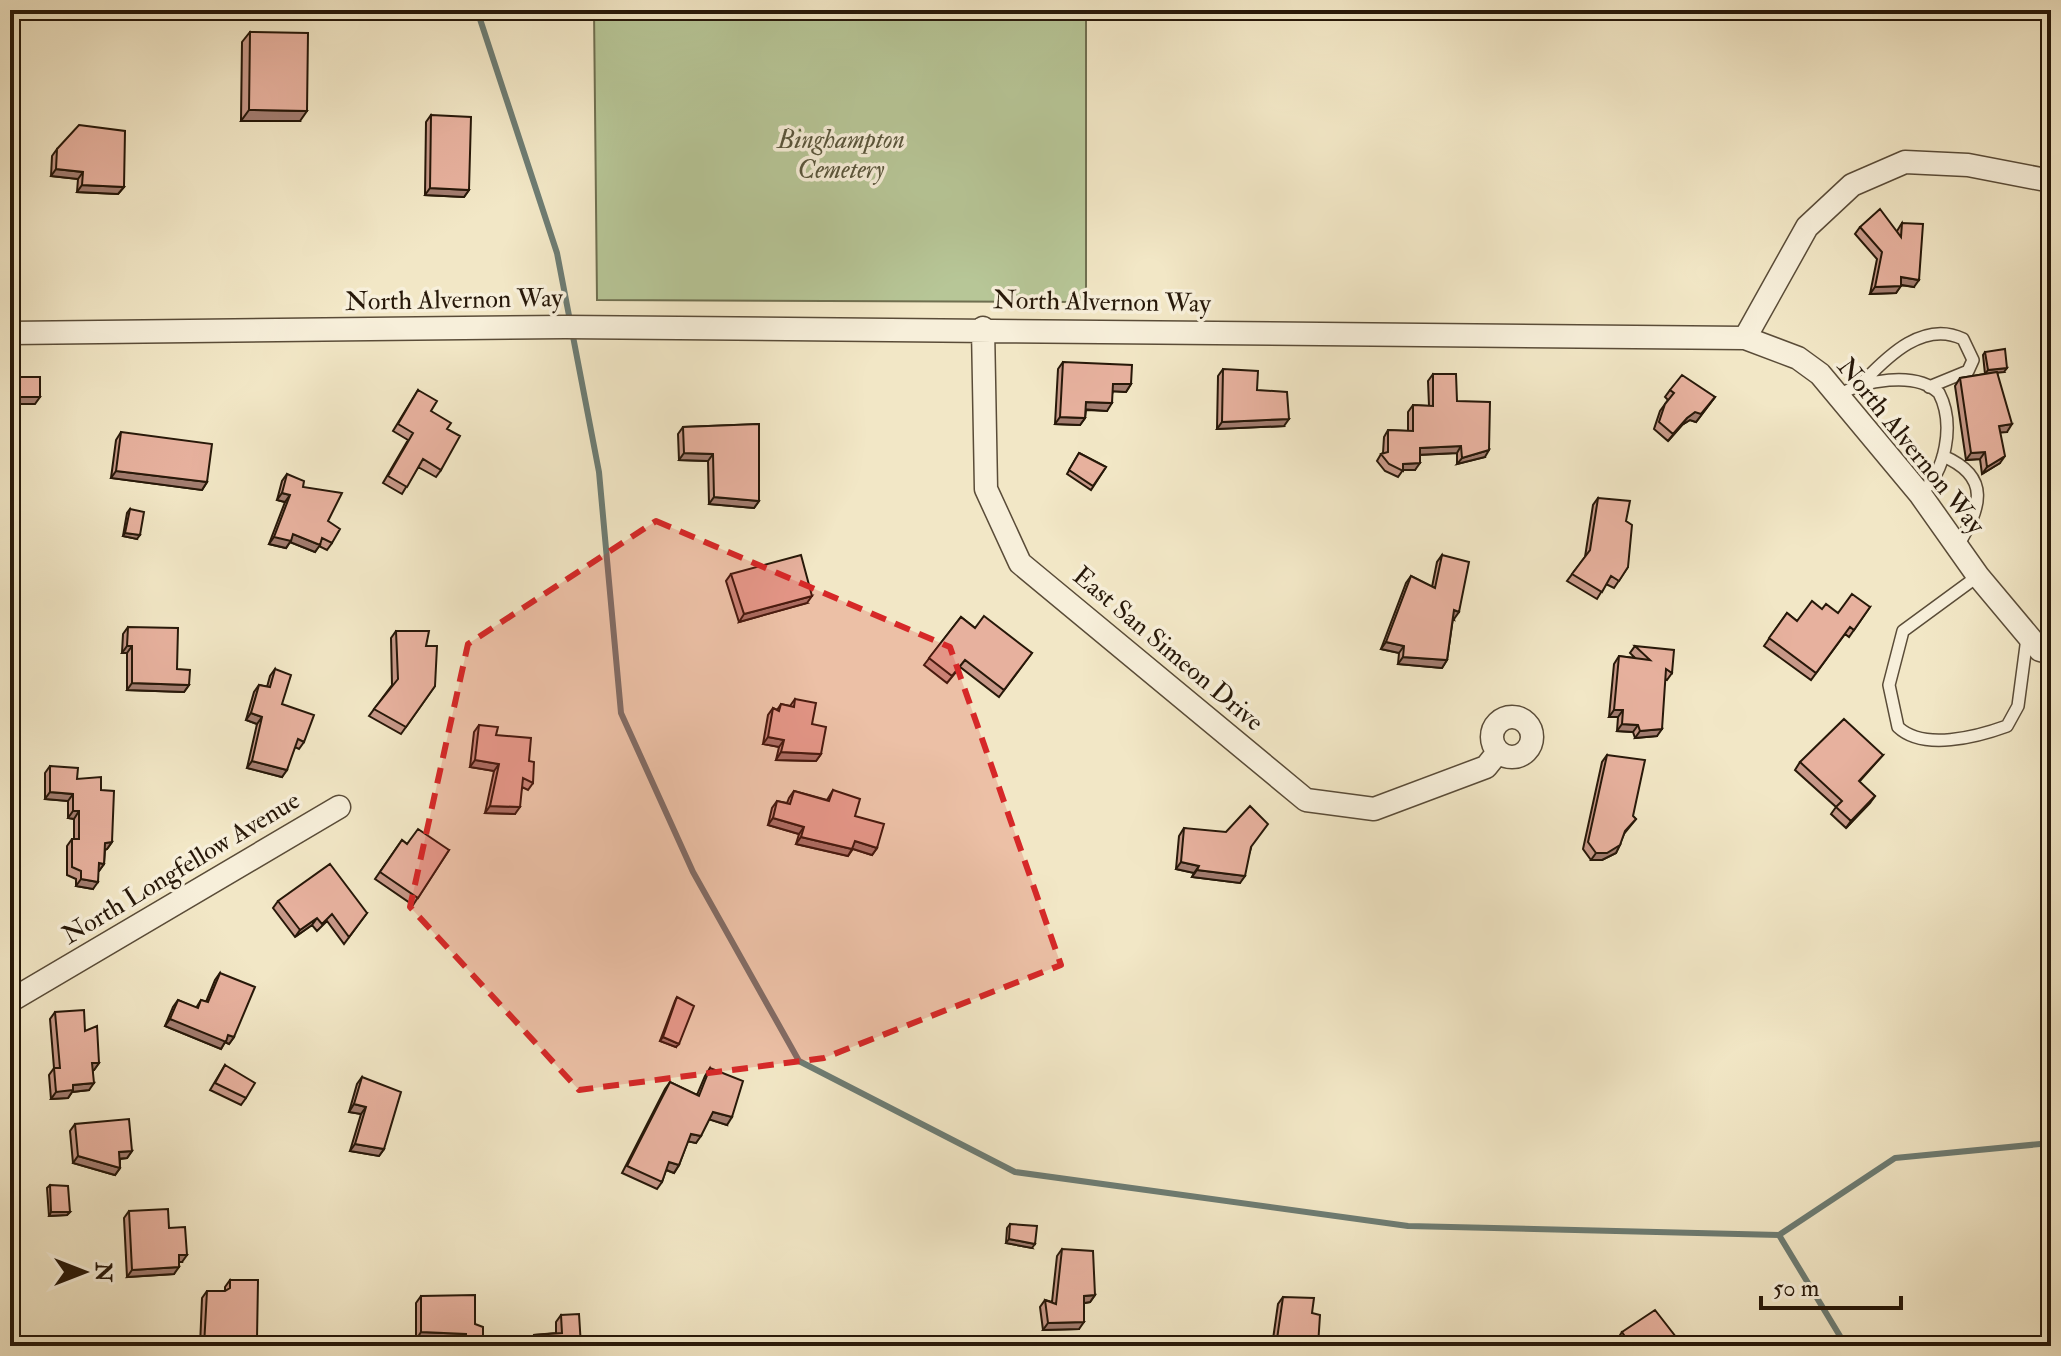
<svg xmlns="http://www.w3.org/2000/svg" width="2061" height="1356" font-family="'IM FELL Double Pica',serif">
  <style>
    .green { fill: #b7c697; stroke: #6f6f50; stroke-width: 2 }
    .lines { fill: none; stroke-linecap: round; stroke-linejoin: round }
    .stream { stroke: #6d7c73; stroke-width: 6 }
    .lane-casing { stroke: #5a4c38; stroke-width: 14 }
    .street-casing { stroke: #5a4c38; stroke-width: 25 }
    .lane { stroke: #f7efda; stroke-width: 11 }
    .street { stroke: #f7efda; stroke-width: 22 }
    .wall { fill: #c79888; stroke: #271809; stroke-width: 2 }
    .shaded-wall { fill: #a27c6f; stroke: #271809; stroke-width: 2 }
    .building { fill: #e7b19e; stroke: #271809; stroke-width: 2 }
    .marked { fill: #d62828; fill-opacity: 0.2; stroke: #d62828; stroke-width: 6; stroke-dasharray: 16 10; stroke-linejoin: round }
    .labels { text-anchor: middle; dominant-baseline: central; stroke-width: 7; stroke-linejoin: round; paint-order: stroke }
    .park-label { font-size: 26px; font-style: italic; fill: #59553b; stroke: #f7efda }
    .street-label { font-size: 26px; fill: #271809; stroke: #f7efda }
  </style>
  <rect width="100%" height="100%" fill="#f2e7c6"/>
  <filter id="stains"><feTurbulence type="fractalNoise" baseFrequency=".0025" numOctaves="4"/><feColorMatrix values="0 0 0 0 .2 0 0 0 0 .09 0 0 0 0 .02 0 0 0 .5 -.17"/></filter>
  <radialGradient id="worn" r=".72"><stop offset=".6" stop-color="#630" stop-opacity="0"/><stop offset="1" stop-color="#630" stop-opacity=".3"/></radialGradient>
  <path class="green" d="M594 10H1086V302L597 300Z"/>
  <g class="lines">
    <path class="stream" d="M477 10 557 253 599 472 621 713 693 872 799 1061 1015 1172 1408 1226 1779 1235 1895 1158 2051 1143
      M1779 1235 1846 1346"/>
    <defs>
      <path id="lane" d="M1864 381C1888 356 1924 320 1963 339L1973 360 1968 371 1929 387
        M1838 395C1863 381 1915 370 1939 393 1955 424 1946 472 1920 494
        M1943 456C1992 477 1981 508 1957 547
        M1978 576 1903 631 1889 685 1898 727C1923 751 1977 737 2007 726L2018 706 2027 638"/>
      <path id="street" d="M983 328 986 489 1020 563 1306 800 1374 809 1486 767 1498 752
        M10 333 565 327 1745 338 1798 358 1820 374 1920 494 1978 576 2040 650 2051 653
        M1745 338 1807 227 1852 185 1905 162 1968 165 2051 181
        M1492 737a20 20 0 1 1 40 0a20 20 0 1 1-40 0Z
        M10 1001 339 807"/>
    </defs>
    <use href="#lane" class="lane-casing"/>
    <use href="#street" class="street-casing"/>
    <use href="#lane" class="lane"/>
    <use href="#street" class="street"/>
  </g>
  <path class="wall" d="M250 32 300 121H241L242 42Z
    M431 115 469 190 464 197 425 195 426 122Z
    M57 149 124 187 118 194 77 192 78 179 51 176 52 156Z
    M1902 223 1914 287 1901 285 1896 293 1870 294 1877 259 1855 234 1860 227 1897 231Z
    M1985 352 2004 372H1997L2007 432H2000V463L1982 474 1980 459 1966 460 1955 386 1960 378 1985 374 1983 355Z
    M1063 362 1131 384 1126 392 1113 391 1107 411 1086 410 1085 418 1080 425 1055 424 1058 369Z
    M1223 369 1257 390 1284 426 1217 429 1218 376Z
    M1433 374 1457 401 1485 457 1457 464V453L1420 455 1415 470H1403L1398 477 1385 471 1377 461 1381 454 1383 453 1384 437 1388 430 1408 431V412L1413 405 1429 406 1428 381Z
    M418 390 431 411 447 429 441 470 436 477 418 467 402 494 383 483 408 440 393 431Z
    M1670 390 1715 397 1696 422 1690 420 1682 425 1668 441 1654 429 1660 411 1668 400 1665 397Z
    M759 424V501L754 508 709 504 708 461 679 460 678 434 683 427Z
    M121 432 207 482 202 490 111 478 116 440Z
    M1079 453 1106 467 1091 490 1067 474Z
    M287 474 303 487 328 521 332 543 327 550 319 546 315 552 290 542 286 548 269 544 285 502 277 500 282 481Z
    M1598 498 1628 567 1614 588 1606 584 1597 599 1567 581 1585 557 1593 505Z
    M130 509 137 539 123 536 127 513Z
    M1442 555 1454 619 1453 618 1447 660 1442 668 1398 664 1399 653 1381 649 1406 583 1411 576 1432 587 1437 562Z
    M731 574 807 603 739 622 726 581Z
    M1870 607 1849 637 1845 634 1811 680 1764 646 1787 613 1797 621Z
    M961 617 975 628 1032 653 999 697 960 667 947 683 924 665Z
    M128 627 189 685 184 692 127 690V653H122L123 634Z
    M396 631 426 646 435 686 401 734 369 716 392 685 391 638Z
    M1635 646 1672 673 1667 680 1665 679 1657 736 1635 738 1633 732 1617 731 1618 717H1609L1614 664 1619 656 1635 658 1630 653Z
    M275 669 282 704 304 742 299 749 295 747 282 777 247 768 257 724 246 720 254 692 259 685 267 687 270 676Z
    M795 699 812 724 821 754 816 761 776 760 779 747 763 744 768 715 773 708 777 710 781 704 790 706Z
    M479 725 496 735 529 761 533 783 528 790 522 787 515 814 485 813 494 771 470 767 474 732Z
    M1607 755 1633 816 1636 819 1624 834 1616 853 1602 860H1591L1583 849 1602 762Z
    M1883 755 1859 782 1875 796 1846 828 1831 814 1836 807 1795 770 1800 762Z
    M50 766 101 790 112 842 107 849 105 850 104 864 99 871H98L93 889 76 886V879L67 875V846L72 839H74V819L68 818V801L45 799V773Z
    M833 790 855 816 877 848 872 855 853 849 848 856 796 844 799 834 768 825 772 808 777 801 787 803 789 798 794 791 827 800Z
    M1184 828 1251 848 1240 883 1192 877 1194 873 1176 869 1179 836Z
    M402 840 407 844 449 850 413 905 375 879Z
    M278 901 367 913 344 944 327 921 317 931 312 925 295 937 273 908Z
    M220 973 234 1037 229 1044 225 1042 221 1049 165 1026 173 1007 178 1000 196 1008 201 1000 206 1002 215 980Z
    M677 997 676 1047 660 1041 675 1001Z
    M55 1012 85 1031 99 1063 94 1070H93L89 1090 72 1092 68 1098 51 1099 49 1075 54 1068 50 1019Z
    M225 1065 246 1098 241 1105 210 1090Z
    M710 1068 727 1125 709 1119 696 1143 688 1141 679 1165 674 1173 666 1170 662 1182 657 1189 622 1173 665 1089 670 1082 697 1095 705 1076Z
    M362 1077 384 1149 379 1156 350 1151 361 1114 349 1112 357 1084Z
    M75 1124 132 1151 127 1158 120 1159V1168L115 1175 73 1163 70 1131Z
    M50 1185 70 1212 67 1215 49 1216 47 1188Z
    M129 1211 169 1228 182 1262H179L174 1274 127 1277 124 1218Z
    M1010 1224 1032 1248 1006 1243 1007 1228Z
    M1062 1249 1095 1295 1090 1302 1084 1303 1079 1329 1043 1330 1040 1307 1045 1300 1052 1302 1057 1256Z
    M230 1280 257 1339 252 1346H200L202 1298 207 1291H225V1287Z
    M421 1296 475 1324 483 1346H461V1341L416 1340V1303Z
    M1283 1297 1312 1313 1318 1346H1272L1278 1304Z
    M561 1315 581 1346H529V1342L534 1335 556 1333V1322Z
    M1622 1332 1683 1346H1621L1617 1340Z"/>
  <path class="shaded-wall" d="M249 110 307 111 300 121H241Z
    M56 169 83 172 78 179 51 176Z
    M82 185 124 187 118 194 77 192Z
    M430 188 469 190 464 197 425 195Z
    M1901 277 1919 280 1914 287 1896 284Z
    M1901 286 1896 293 1870 294 1875 287Z
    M2007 368 2004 372 1985 374 1988 370Z
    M1113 384H1131L1126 392 1108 391Z
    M10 397H40L35 404H10Z
    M1715 397 1696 422 1690 420 1682 425 1668 441 1687 418Z
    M1086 402 1112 403 1107 411 1081 409Z
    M1060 417 1085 418 1080 425 1055 424Z
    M1289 419 1284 426 1217 429 1222 422Z
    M2012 424 2007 432 1994 433 1999 426Z
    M1461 446 1457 453 1415 455 1420 448Z
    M1489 450 1485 457 1457 464 1462 458Z
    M1985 452 1980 459 1966 460 1971 453Z
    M684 453 713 454 708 461 679 460Z
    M2005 456 2000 463 1982 474 1987 467Z
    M1420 463 1415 470H1402L1403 464Z
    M116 471 207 482 202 490 111 478Z
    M282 493 290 495 285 502 277 500Z
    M714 497 759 501 754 508 709 504Z
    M125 533 140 535 137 539 123 536Z
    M293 534 320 545 315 552 290 542 286 548 269 544 274 537Z
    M812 596 807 603 739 622 744 614Z
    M1454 610 1459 612 1454 619 1449 617Z
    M1386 642 1404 646 1399 653 1381 649Z
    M127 646H132L127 653H122Z
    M1403 657 1447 660 1442 668 1398 664Z
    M132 683 189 685 184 692 127 690Z
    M1614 710H1623L1618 717H1609Z
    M251 713 262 717 257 724 246 720Z
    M1622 724 1638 725 1633 732 1617 731Z
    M1662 729 1657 736 1635 738 1640 731Z
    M768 737 784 740 779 747 763 744Z
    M781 752 821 754 816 761 776 760Z
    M475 760 499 764 494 771 470 767Z
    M252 761 287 770 282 777 247 768Z
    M50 792 73 794 68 801 45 799Z
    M1875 796 1870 803 1846 828 1851 821Z
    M490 806 520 807 515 814 485 813Z
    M73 811H79L74 819 68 818Z
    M773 818 804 827 799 834 768 825Z
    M801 837 852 849 848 856 796 844Z
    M855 841 877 848 872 855 850 848Z
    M112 842 107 849 100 850 105 843Z
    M1620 845 1616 853 1602 860H1591L1596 853Z
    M1181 862 1199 866 1194 873 1176 869Z
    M99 863 104 864 99 871 94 870Z
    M1197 870 1245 876 1240 883 1192 877Z
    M81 879 98 882 93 889 76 886Z
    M317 918 312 925 295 937 300 930Z
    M170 1019 228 1035 234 1037 229 1044 225 1042 221 1049 165 1026Z
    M663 1037 679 1044 676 1047 660 1041Z
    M92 1063H99L94 1070H87Z
    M94 1083 89 1090 72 1092 68 1098 51 1099 56 1092 73 1085Z
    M354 1104 366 1107 361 1114 349 1112Z
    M713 1112 732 1117 727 1125 708 1119Z
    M691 1134 701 1136 696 1143 686 1141Z
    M355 1144 384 1149 379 1156 350 1151Z
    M132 1151 127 1158 114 1159 119 1152Z
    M78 1156 120 1168 115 1175 73 1163Z
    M669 1162 679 1165 674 1173 664 1169Z
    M51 1212H70L67 1215 49 1216Z
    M1009 1239 1035 1244 1032 1248 1006 1243Z
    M179 1255H187L182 1262H174Z
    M179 1267 174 1274 127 1277 132 1270Z
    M1095 1295 1090 1302 1079 1304 1084 1296Z
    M1084 1322 1079 1329 1043 1330 1048 1323Z
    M421 1332 466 1334 461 1341 416 1340Z
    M236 1338 257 1339 252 1346 231 1345Z"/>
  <path class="building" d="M250 32 308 33 307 111 249 110Z
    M431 115 471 117 469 190 430 188Z
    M79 125 125 131 124 187 82 185 83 172 56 169 57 149Z
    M1880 209 1901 237 1902 223 1923 224 1919 280 1901 277V286L1875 287 1882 252 1860 227Z
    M2005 349 2007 368 1988 370 1985 352Z
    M1063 362 1132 365 1131 384H1113L1112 403 1086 402 1085 418 1060 417Z
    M1223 369 1258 371 1257 390 1287 392 1289 419 1222 422Z
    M1997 372 2012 424 1999 426 2005 456 1987 467 1985 452 1971 453 1960 378Z
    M1433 374H1456L1457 401 1490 402 1489 450 1462 458 1461 446 1420 448V463L1403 464V471L1389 464 1381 454 1388 452V430L1413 431V405L1433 406Z
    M1682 375 1715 397 1701 414 1695 412 1687 418 1673 434 1659 422 1665 404 1674 393 1670 390Z
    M10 377H40V397H10Z
    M418 390 437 401 431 411 451 423 447 429 460 436 441 470 423 459 407 487 388 476 413 433 398 424Z
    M759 424V501L714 497 713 454 684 453 683 427Z
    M121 432 212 444 207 482 116 471Z
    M1079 453 1106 467 1093 486 1069 470Z
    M287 474 304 481 303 487 342 493 328 521 340 529 332 543 322 538 320 545 293 534 291 541 274 537 290 495 282 493Z
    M1598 498 1630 501 1626 521 1632 525 1628 567 1619 581 1611 576 1602 592 1572 574 1590 550Z
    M130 509 144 512 140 535 125 533Z
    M801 555 812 596 744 614 731 574Z
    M1442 555 1469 562 1459 612 1454 610 1447 660 1403 657 1404 646 1386 642 1411 576 1435 588Z
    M1852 594 1870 607 1854 630 1850 627 1816 673 1769 638 1787 613 1797 621 1812 601 1822 609 1826 604 1838 613Z
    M984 616 1032 653 1004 690 965 660 952 676 929 658 961 617 975 628Z
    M128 627 178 628 177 669 190 670 189 685 132 683V646H127Z
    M396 631H429L426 646H437L435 686 406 727 374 709 398 679Z
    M1635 646 1674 650 1672 673 1666 669 1662 729 1640 731 1638 725 1622 724 1623 710H1614L1619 656 1650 660Z
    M275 669 291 675 282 704 314 715 304 742 298 739 287 770 252 761 262 717 251 713 259 685 270 687Z
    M795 699 816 703 812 724 826 727 821 754 781 752 784 740 768 737 773 708 779 711 781 704 794 707Z
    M1844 719 1883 755 1859 781 1875 796 1851 821 1836 807 1842 801 1800 762Z
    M479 725 498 727 496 735 531 738 529 761 534 762 533 783 523 778 520 807 490 806 499 764 475 760Z
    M1607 755 1645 760 1633 816 1636 819 1625 831 1620 845 1607 853H1596L1588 842Z
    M50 766 78 768 77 779 101 777V790L114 791 112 842 105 843 104 864 99 863 98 882 81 879V871L72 867V839H79V811H73V794L50 792Z
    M833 790 860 799 855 816 884 824 877 848 855 841 852 849 801 837 804 827 773 818 777 801 790 804 794 791 829 801Z
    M1250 806 1268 824 1251 847 1245 876 1197 870 1199 866 1181 862 1184 828 1226 832Z
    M418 829 449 850 418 898 380 872 402 840 407 844Z
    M330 864 367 913 349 937 332 914 322 924 317 918 300 930 278 901Z
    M10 898H12V919H10Z
    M220 973 255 987 234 1037 228 1035 226 1042 170 1019 178 1000 198 1008 201 1000 208 1002Z
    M677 997 694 1006 679 1044 663 1037Z
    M84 1010 85 1031 97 1026 99 1063H92L94 1083 73 1085V1090L56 1092 54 1068H60L55 1012Z
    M225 1065 255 1083 246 1098 215 1083Z
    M710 1068 743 1081 732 1117 713 1112 701 1136 691 1134 679 1165 669 1162 662 1182 627 1166 670 1082 699 1096Z
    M362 1077 401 1092 384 1149 355 1144 366 1107 354 1104Z
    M129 1119 132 1151 119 1152 120 1168 78 1156 75 1124Z
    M50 1185 68 1186 70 1212H51Z
    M168 1209 169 1228 185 1227 187 1255H179V1267L132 1270 129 1211Z
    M1010 1224 1037 1226 1035 1244 1009 1239Z
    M1062 1249 1093 1251 1095 1295 1084 1296V1322L1048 1323 1045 1300 1056 1304Z
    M230 1280H258L257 1339 236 1338V1346H204L207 1291H225L230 1288Z
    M475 1295V1324L483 1327V1346H466V1334L421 1332V1296Z
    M1283 1297 1314 1298 1312 1313 1320 1315 1318 1346H1276Z
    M1655 1310 1683 1346H1631L1622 1332Z
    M579 1314 581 1346H534V1335L562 1333 561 1315Z"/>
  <path class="marked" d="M656 521 950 647 1061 965 824 1058 579 1090 410 907 468 644Z"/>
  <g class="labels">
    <g class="park-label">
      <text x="841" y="140">Binghampton<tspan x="841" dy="30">Cemetery</tspan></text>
    </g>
    <g class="street-label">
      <text transform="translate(454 300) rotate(-1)">North Alvernon Way</text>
      <text transform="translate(1102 302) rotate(1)">North Alvernon Way</text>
      <text transform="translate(1911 446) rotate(51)">North Alvernon Way</text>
      <text transform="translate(1168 649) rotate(40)">East San Simeon Drive</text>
      <text transform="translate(181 868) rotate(-31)">North Longfellow Avenue</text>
    </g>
  </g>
  <rect width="2061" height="1356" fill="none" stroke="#f2e7c6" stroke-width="40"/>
  <rect x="12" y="12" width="2037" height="1332" fill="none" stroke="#271809" stroke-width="4"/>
  <rect x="20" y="20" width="2021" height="1316" fill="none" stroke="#271809" stroke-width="2"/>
  <g transform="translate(84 1272) rotate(90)" stroke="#f7efda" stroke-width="6" paint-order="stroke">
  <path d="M0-6L14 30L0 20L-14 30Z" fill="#271809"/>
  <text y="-12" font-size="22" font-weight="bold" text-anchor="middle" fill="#271809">N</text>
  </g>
  <path d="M1761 1296v12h140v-12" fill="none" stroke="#271809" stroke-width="4"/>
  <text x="1773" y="1296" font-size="24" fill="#271809" stroke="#f7efda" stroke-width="6" paint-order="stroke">50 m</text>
  <rect width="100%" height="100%" filter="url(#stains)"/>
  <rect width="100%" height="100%" fill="url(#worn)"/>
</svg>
